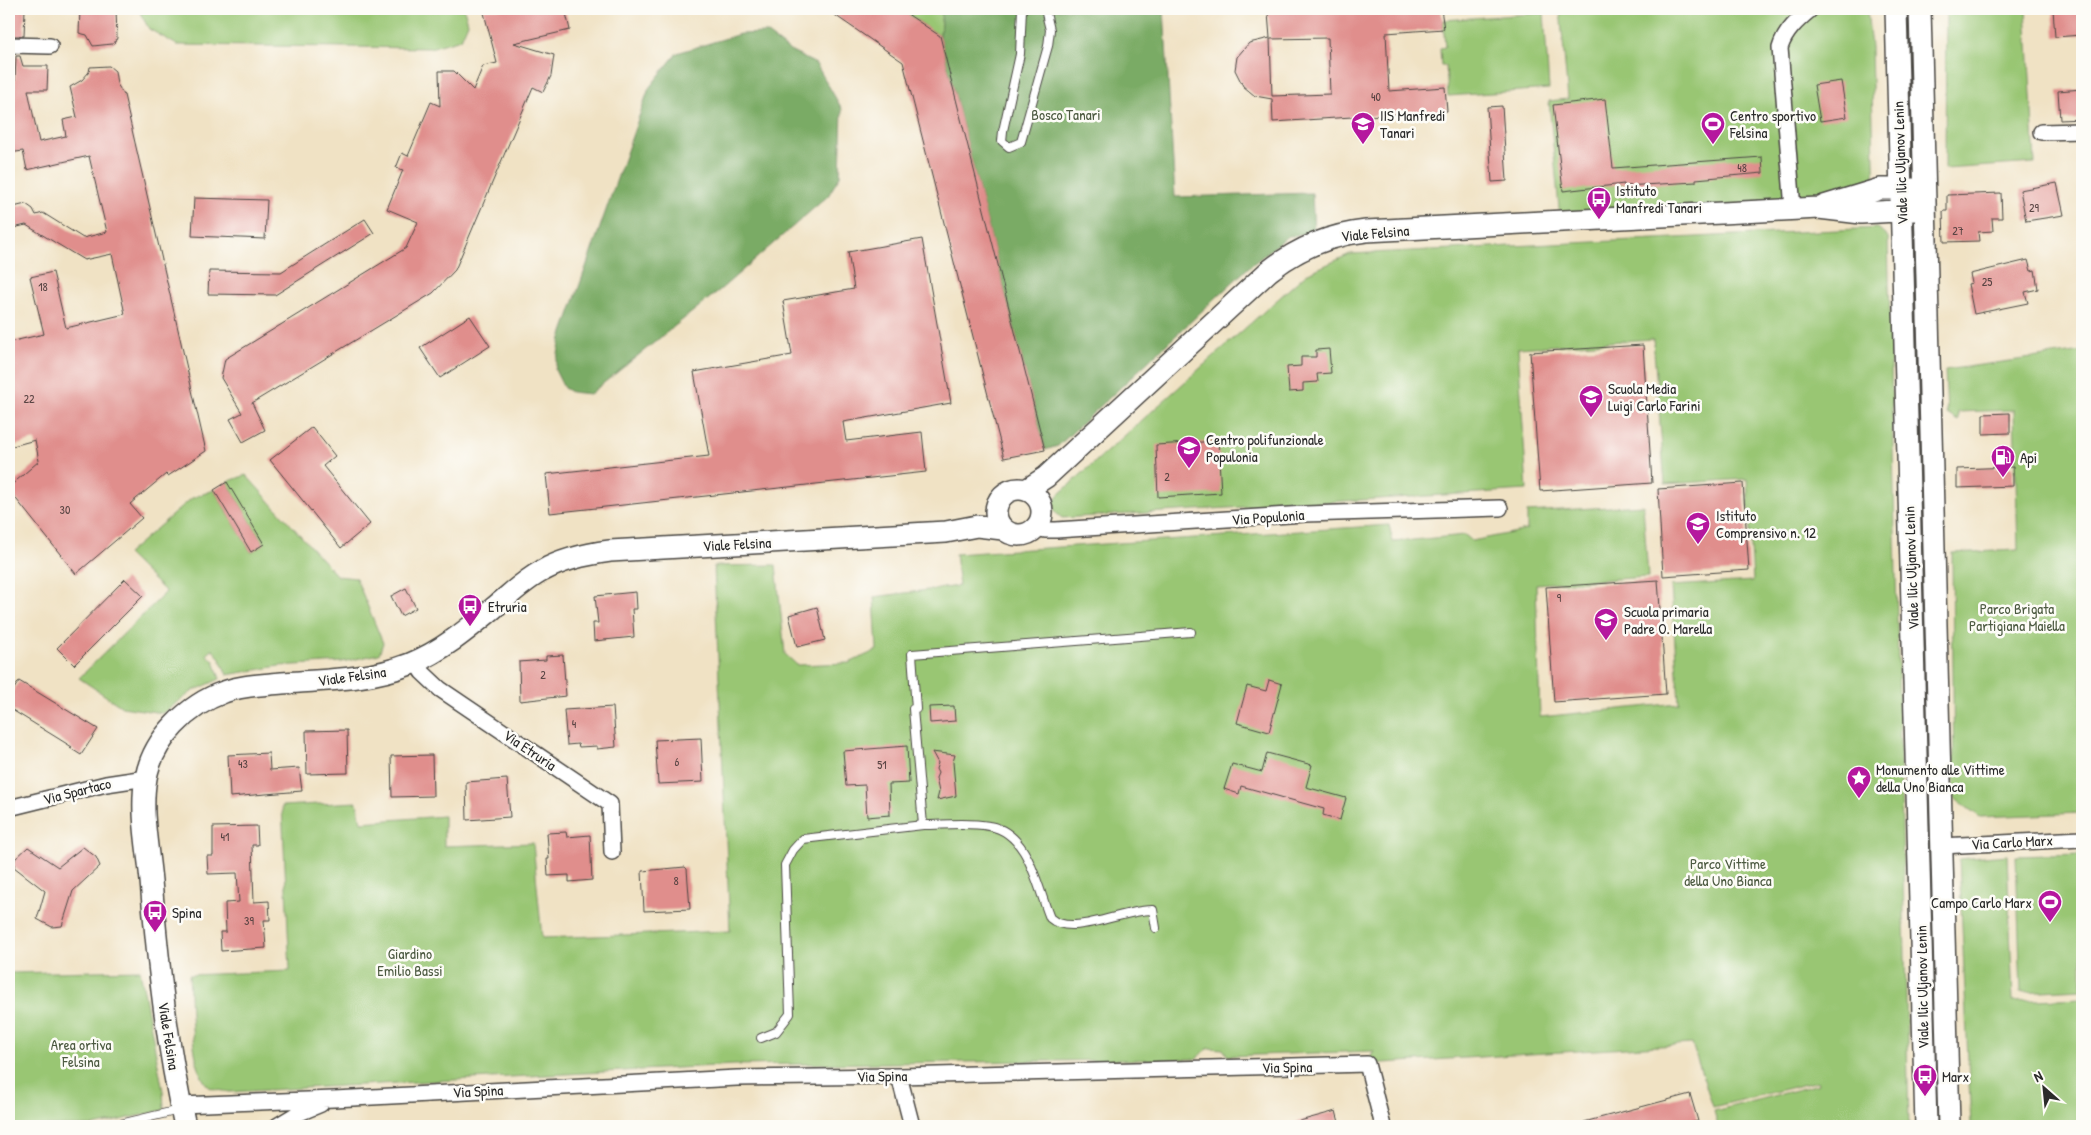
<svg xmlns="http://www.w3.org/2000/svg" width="2091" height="1135" font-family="'Patrick Hand',sans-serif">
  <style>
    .green { fill: #99c673; stroke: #62784f }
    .forest { fill: #7aab65; stroke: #526b48 }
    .building { fill: #e08e8c; fill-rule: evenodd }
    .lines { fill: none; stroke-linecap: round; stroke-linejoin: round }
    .lane-casing { stroke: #494642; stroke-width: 10 }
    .street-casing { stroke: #494642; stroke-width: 18 }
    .secondary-casing { stroke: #494642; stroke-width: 24 }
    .lane { stroke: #fff; stroke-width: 8 }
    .street { stroke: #fff; stroke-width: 15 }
    .secondary { stroke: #fff; stroke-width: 21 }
    .labels { text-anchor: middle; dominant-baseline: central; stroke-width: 5; stroke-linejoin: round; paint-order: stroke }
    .number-label { font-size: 12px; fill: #584443 }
    .park-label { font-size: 15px; fill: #4c5a41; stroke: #fdfcf7 }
    .poi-label { font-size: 15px; fill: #2b2b2b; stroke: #fdfcf7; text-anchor: start }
    .street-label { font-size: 15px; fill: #2b2b2b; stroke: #fdfcf7 }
  </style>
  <rect width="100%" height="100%" fill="#fdfcf7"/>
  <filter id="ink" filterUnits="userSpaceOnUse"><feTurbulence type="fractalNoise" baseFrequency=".02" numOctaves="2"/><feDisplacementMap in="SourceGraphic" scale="10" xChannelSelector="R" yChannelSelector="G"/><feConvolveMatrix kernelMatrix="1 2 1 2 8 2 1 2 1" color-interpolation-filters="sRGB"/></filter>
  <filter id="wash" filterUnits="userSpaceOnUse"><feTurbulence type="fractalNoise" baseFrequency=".0096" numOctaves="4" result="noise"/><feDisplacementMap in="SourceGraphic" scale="20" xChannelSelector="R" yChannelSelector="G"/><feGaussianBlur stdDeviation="1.12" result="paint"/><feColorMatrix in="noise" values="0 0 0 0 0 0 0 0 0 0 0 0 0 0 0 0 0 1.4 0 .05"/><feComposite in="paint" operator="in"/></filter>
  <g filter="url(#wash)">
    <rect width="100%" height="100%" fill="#f0e2c4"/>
    <path class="green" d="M138 9H464L468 23 461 39 430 48 177 45 149 29Z
      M900 9H942L940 36Z
      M1560 9H1867L1871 47 1875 199 1560 219 1549 101 1568 99Z
      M1946 9H2026L2035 163 1945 169Z
      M1544 13 1549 89 1448 96 1446 66H1441L1440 48 1445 47 1443 20Z
      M1878 228 1888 237 1909 1126H1718L1714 1111 1819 1084 1818 1081 1713 1107 1692 1044 1367 1064 1374 1051 1228 1056 1223 1049 1209 1048 1195 1059 734 1065 230 1092C224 1091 213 1090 208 1086 190 1068 191 1001 189 975L290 971 282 806 357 802 361 822 444 816V846L533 843 542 938 730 931 714 566 776 565 785 654 797 665 849 663 877 650 874 597 959 586 955 554 1389 525 1393 542 1465 535 1472 541 1527 530V512L1643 505 1648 577 1536 584 1540 717 1679 703 1671 586 1753 581 1747 479 1665 484 1653 339 1518 348 1527 490 1062 518 1055 512 1053 504 1058 495 1306 274 1350 254Z
      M2082 351V813L1980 817 1954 798 1952 553 2018 550 2014 410 1958 412V421L1947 414 1945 370Z
      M246 475 337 576 356 578 383 643 379 654 342 662 279 666 227 675 219 657 212 649 207 655 214 661 220 679 193 691 163 713 122 707 79 678 166 592 127 554 192 498 214 490 251 552 264 544 227 482Z
      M2082 854V989L2021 992 2016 856Z
      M2007 855 2013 1001 2082 998V1126H1971L1959 859Z
      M140 970 163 1091 164 1110 94 1126H9V973Z"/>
    <path class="forest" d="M942 9H1164L1175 197 1312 193 1314 232 1287 237 1249 267 1058 446 1045 450 940 36Z
      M766 33 790 51 816 64 842 109 840 176 828 196 721 289 590 394 571 392 564 388 555 370 561 338 649 88 677 53 740 34Z"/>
    <g id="blocks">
      <path class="building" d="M9 9H25L24 36H9Z
        M80 9H116L117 38 115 42 112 44 93 46 87 35 79 33Z
        M483 9H565L570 30 514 43 554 55 551 76 543 92 533 87 455 270 433 293 252 403 265 430 243 442 230 419 242 413 221 378 225 359 406 248 418 222 387 209 403 170 396 168 402 153 408 156 431 102 440 106 439 71H454L473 90 483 66 497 63Z
        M826 9H900L940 36 1045 450 1004 458 903 62Z
        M1332 9H1441L1444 29 1386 33 1389 91 1445 87 1447 111 1273 122 1272 99 1255 96 1243 86 1235 70 1237 57 1249 43 1270 38 1268 13ZM1328 38 1330 94 1272 96 1270 39Z
        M2053 9H2082V35L2055 37Z
        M16 56H20L23 66H48L47 90H28L39 142 66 136 63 120 77 117 70 87 82 80 89 72 90 67 109 66 115 71 117 84 124 95 206 451 168 476 166 474 130 504 142 518 76 574 9 490V487L39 461 35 440 9 447V342L44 334 30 277 53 272 66 328 125 314 112 254 84 260 26 225 9 229V208L26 204 33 209 36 215 43 213 83 238 107 232 89 156 27 170 23 151 9 153V109L14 108Z
        M1841 81 1847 117 1820 121 1814 85Z
        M2082 89V119L2060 120 2058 91Z
        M1605 99 1613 168 1762 157 1763 173 1696 179V182L1624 186V184L1563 191 1553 105Z
        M1502 106 1507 181 1492 182 1487 107Z
        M2057 183 2064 215 2026 221 2020 190Z
        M2001 193 2002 218H1992L1993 231 1978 232 1979 241 1944 242 1943 211H1947V195Z
        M194 198 267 200 265 239 192 236Z
        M365 219 374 233 275 295 208 294 209 271 281 272Z
        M922 239 951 403 843 422 846 441 922 432 926 472 550 513 546 474 709 456 694 372 792 355 783 301 854 289 848 252Z
        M2028 260 2031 271 2035 270 2038 289 2025 292 2028 303 1974 314 1968 284 1972 283 1970 274Z
        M470 316 490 346 440 378 420 348Z
        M1643 345 1652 483 1540 491 1530 352Z
        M1329 349 1331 373 1317 374 1318 382 1303 383V391L1289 392 1287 367 1301 366V357H1316V350Z
        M2010 413V433L1983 434V414Z
        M312 427 335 456 323 466 370 524 341 548 270 460Z
        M1218 441 1221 493 1158 497 1156 445Z
        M2013 467V486L1957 488V469Z
        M227 482 264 544 251 552 214 490Z
        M1743 483 1749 570 1663 576 1658 489Z
        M125 579 143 596 74 665 57 648Z
        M1658 580 1666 694 1554 702 1546 587Z
        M406 588 416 608 401 616 391 596Z
        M636 592 637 609H632L634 637 594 641 593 623H598L595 596Z
        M817 607 825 640 797 647 789 615Z
        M563 655 566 696 520 701 519 662 546 660V656Z
        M1269 680 1282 684 1269 732 1237 723 1247 686 1266 691Z
        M19 681 98 729 81 755 70 748 72 747 9 708V697Z
        M954 706 955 721 930 723 929 707Z
        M613 707 616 747 597 749V746L579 747 578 744 567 745 564 710Z
        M347 730 348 773 307 774 306 731Z
        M701 738 703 782 658 784 655 740Z
        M907 746 909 783 889 784 890 815 867 817 865 785 846 786 843 751Z
        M932 752 955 755 953 762 956 796 937 800 939 792 936 778 938 773 936 769 938 763Z
        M269 753 270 770 299 768 302 791 230 797 228 755Z
        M1267 753 1312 765 1306 787 1346 798 1340 820 1323 815 1324 809 1241 786 1239 794 1224 789 1232 764 1262 772Z
        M432 755 433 796 392 797 391 756Z
        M507 779 510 817 467 820 466 782Z
        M257 826 258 845H252L254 902 269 901 270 920H264L266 948 221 951 220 932H226L225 903 239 902 237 873 208 874 207 856H213V827Z
        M566 832 567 837 590 835 592 880 569 882V875L548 876 547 859H549L547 833Z
        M28 847 58 867 83 847 96 857 100 866 73 891 62 926 52 927 37 919 45 891 14 867 15 859Z
        M685 867 687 869 690 909 644 911 642 871Z
        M1690 1094 1698 1121 1678 1126H1584V1122Z
        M1336 1111 1340 1126H1297L1296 1122Z"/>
    </g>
  </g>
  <g filter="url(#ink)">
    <use href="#blocks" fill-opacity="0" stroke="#494642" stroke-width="1"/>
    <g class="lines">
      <defs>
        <path id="lane" d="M1022 9 1020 54 1003 131 1002 141 1009 147 1021 142 1048 46 1050 30 1045 9
          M913 709 923 825C944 825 968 822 989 826 1029 832 1037 887 1050 918 1072 938 1123 909 1153 910L1156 928
          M916 709 912 654 1191 632
          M761 1038 776 1032 790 1014 785 865 793 850 803 839 923 825
          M112 1126 179 1110"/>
        <path id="street" d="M9 45 50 46
          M2041 132 2082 131
          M1793 209 1780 48C1785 31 1798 20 1811 9
          M1037 526 1045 530H1056L1305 514 1500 508
          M416 662 422 672 440 689 610 804 612 852
          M9 808 106 784 146 778
          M1941 846 2082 839
          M899 1076 912 1126
          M185 1114 181 1105 334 1099 737 1078 899 1076 1367 1064 1383 1126
          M277 1126 297 1114 321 1104"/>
        <path id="secondary" d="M1896 9 1926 1126
          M1920 9 1949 1126
          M1824 206 1880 189H1913
          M996 512a23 23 0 1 1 46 0a23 23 0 1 1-46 0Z
          M1026 490 1046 477 1269 271C1298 248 1329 235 1366 231L1819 208 1861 213 1914 210
          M185 1126C167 1046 158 964 151 881 148 848 140 811 146 778 153 739 188 705 224 692 242 685 263 685 282 683 325 680 369 680 410 664 445 650 474 624 502 601 515 590 527 579 542 571 563 559 587 554 610 551L946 532 977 526 1003 529"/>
      </defs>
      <use href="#lane" class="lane-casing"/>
      <use href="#street" class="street-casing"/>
      <use href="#secondary" class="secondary-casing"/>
      <use href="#lane" class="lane"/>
      <use href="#street" class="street"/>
      <use href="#secondary" class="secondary"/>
    </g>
  </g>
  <defs>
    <symbol id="school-pin" viewBox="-11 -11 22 30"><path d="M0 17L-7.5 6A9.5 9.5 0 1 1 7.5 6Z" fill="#b5179e" stroke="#fdfcf7"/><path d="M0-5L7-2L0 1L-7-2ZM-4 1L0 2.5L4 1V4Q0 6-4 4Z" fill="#fff"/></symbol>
    <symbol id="stadium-pin" viewBox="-11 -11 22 30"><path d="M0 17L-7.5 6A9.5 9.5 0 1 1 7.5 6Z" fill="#b5179e" stroke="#fdfcf7"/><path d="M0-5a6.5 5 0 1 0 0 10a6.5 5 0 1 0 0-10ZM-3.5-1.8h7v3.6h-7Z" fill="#fff"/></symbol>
    <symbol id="bus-pin" viewBox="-11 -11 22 30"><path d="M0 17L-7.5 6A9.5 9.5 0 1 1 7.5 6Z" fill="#b5179e" stroke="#fdfcf7"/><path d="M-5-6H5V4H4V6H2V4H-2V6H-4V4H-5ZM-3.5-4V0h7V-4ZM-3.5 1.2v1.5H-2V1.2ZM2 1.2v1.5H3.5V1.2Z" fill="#fff"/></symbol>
    <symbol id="fuel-pin" viewBox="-11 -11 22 30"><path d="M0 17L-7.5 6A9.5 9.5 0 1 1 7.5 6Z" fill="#b5179e" stroke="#fdfcf7"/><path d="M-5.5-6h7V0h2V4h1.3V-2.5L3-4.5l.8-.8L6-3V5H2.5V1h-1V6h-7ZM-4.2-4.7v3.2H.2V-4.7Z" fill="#fff"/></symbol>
    <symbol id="sight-pin" viewBox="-11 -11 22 30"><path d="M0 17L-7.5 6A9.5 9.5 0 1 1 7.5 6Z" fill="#b5179e" stroke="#fdfcf7"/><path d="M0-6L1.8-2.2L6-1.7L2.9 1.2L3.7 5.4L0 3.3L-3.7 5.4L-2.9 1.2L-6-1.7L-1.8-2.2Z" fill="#fff"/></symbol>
  </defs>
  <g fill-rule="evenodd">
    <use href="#school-pin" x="1349" y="110" width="28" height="38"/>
    <use href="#stadium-pin" x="1699" y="110" width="28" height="38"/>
    <use href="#bus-pin" x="1585" y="185" width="28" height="38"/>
    <use href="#school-pin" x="1577" y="383" width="28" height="38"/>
    <use href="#school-pin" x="1175" y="434" width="28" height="38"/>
    <use href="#fuel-pin" x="1989" y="443" width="28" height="38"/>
    <use href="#school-pin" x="1684" y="510" width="28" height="38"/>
    <use href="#bus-pin" x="456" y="592" width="28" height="38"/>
    <use href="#school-pin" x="1592" y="606" width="28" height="38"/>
    <use href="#sight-pin" x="1845" y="764" width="28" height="38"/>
    <use href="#stadium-pin" x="2036" y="888" width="28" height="38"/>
    <use href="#bus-pin" x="141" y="898" width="28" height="38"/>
    <use href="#bus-pin" x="1911" y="1062" width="28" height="38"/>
  </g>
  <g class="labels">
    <g class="number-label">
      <text x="1376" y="96">40</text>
      <text x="1742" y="167">48</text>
      <text x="2034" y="207">29</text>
      <text x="1958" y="230">27</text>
      <text x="1987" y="281">25</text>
      <text x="43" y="286">18</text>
      <text x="29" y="398">22</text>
      <text x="1167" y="476">2</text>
      <text x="65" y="509">30</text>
      <text x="1559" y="597">9</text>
      <text x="543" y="674">2</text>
      <text x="574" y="723">4</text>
      <text x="677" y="761">6</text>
      <text x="243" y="763">43</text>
      <text x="882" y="764">51</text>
      <text x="225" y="836">41</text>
      <text x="676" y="880">8</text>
      <text x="249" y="920">39</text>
    </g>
    <g class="park-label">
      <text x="1066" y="114">Bosco Tanari</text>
      <text x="2017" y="608">Parco Brigata<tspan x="2017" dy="17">Partigiana Maiella</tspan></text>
      <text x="1728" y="863">Parco Vittime<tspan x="1728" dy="17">della Uno Bianca</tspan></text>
      <text x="410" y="953">Giardino<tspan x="410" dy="17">Emilio Bassi</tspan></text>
      <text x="81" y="1044">Area ortiva<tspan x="81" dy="17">Felsina</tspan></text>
    </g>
    <g class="poi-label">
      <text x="1380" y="115">IIS Manfredi<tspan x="1380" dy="17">Tanari</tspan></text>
      <text x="1730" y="115">Centro sportivo<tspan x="1730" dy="17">Felsina</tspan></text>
      <text x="1616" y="190">Istituto<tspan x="1616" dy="17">Manfredi Tanari</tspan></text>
      <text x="1608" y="388">Scuola Media<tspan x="1608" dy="17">Luigi Carlo Farini</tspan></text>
      <text x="1206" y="439">Centro polifunzionale<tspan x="1206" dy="17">Populonia</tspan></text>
      <text x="2020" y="457">Api</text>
      <text x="1716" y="515">Istituto<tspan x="1716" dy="17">Comprensivo n. 12</tspan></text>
      <text x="488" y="606">Etruria</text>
      <text x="1624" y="611">Scuola primaria<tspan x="1624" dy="17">Padre O. Marella</tspan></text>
      <text x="1876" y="769">Monumento alle Vittime<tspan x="1876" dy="17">della Uno Bianca</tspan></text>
      <text x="2032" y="902" text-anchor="end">Campo Carlo Marx</text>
      <text x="172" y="912">Spina</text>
      <text x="1942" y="1076">Marx</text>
    </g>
    <g class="street-label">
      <text transform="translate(1900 163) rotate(-92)">Viale Ilic Uljanov Lenin</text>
      <text transform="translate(1375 233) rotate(-5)">Viale Felsina</text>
      <text transform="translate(1268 517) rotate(-4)">Via Populonia</text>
      <text transform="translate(737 544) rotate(-3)">Viale Felsina</text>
      <text transform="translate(1911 568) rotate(-92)">Viale Ilic Uljanov Lenin</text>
      <text transform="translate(352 676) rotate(-8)">Viale Felsina</text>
      <text transform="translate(530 750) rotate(34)">Via Etruria</text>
      <text transform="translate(77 791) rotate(-14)">Via Spartaco</text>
      <text transform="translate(2012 842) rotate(-3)">Via Carlo Marx</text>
      <text transform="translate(1922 987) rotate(-91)">Viale Ilic Uljanov Lenin</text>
      <text transform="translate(169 1036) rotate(81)">Viale Felsina</text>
      <text transform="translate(1287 1067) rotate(-1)">Via Spina</text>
      <text transform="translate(882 1076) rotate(-1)">Via Spina</text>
      <text transform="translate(478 1091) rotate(-3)">Via Spina</text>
    </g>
  </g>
  <rect width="2091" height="1135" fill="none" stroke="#fdfcf7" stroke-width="30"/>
  <g transform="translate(2044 1088) rotate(333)" stroke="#fdfcf7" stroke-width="4" paint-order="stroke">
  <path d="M0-4L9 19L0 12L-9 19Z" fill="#2b2b2b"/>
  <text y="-8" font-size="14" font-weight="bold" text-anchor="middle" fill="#2b2b2b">N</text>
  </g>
</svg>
